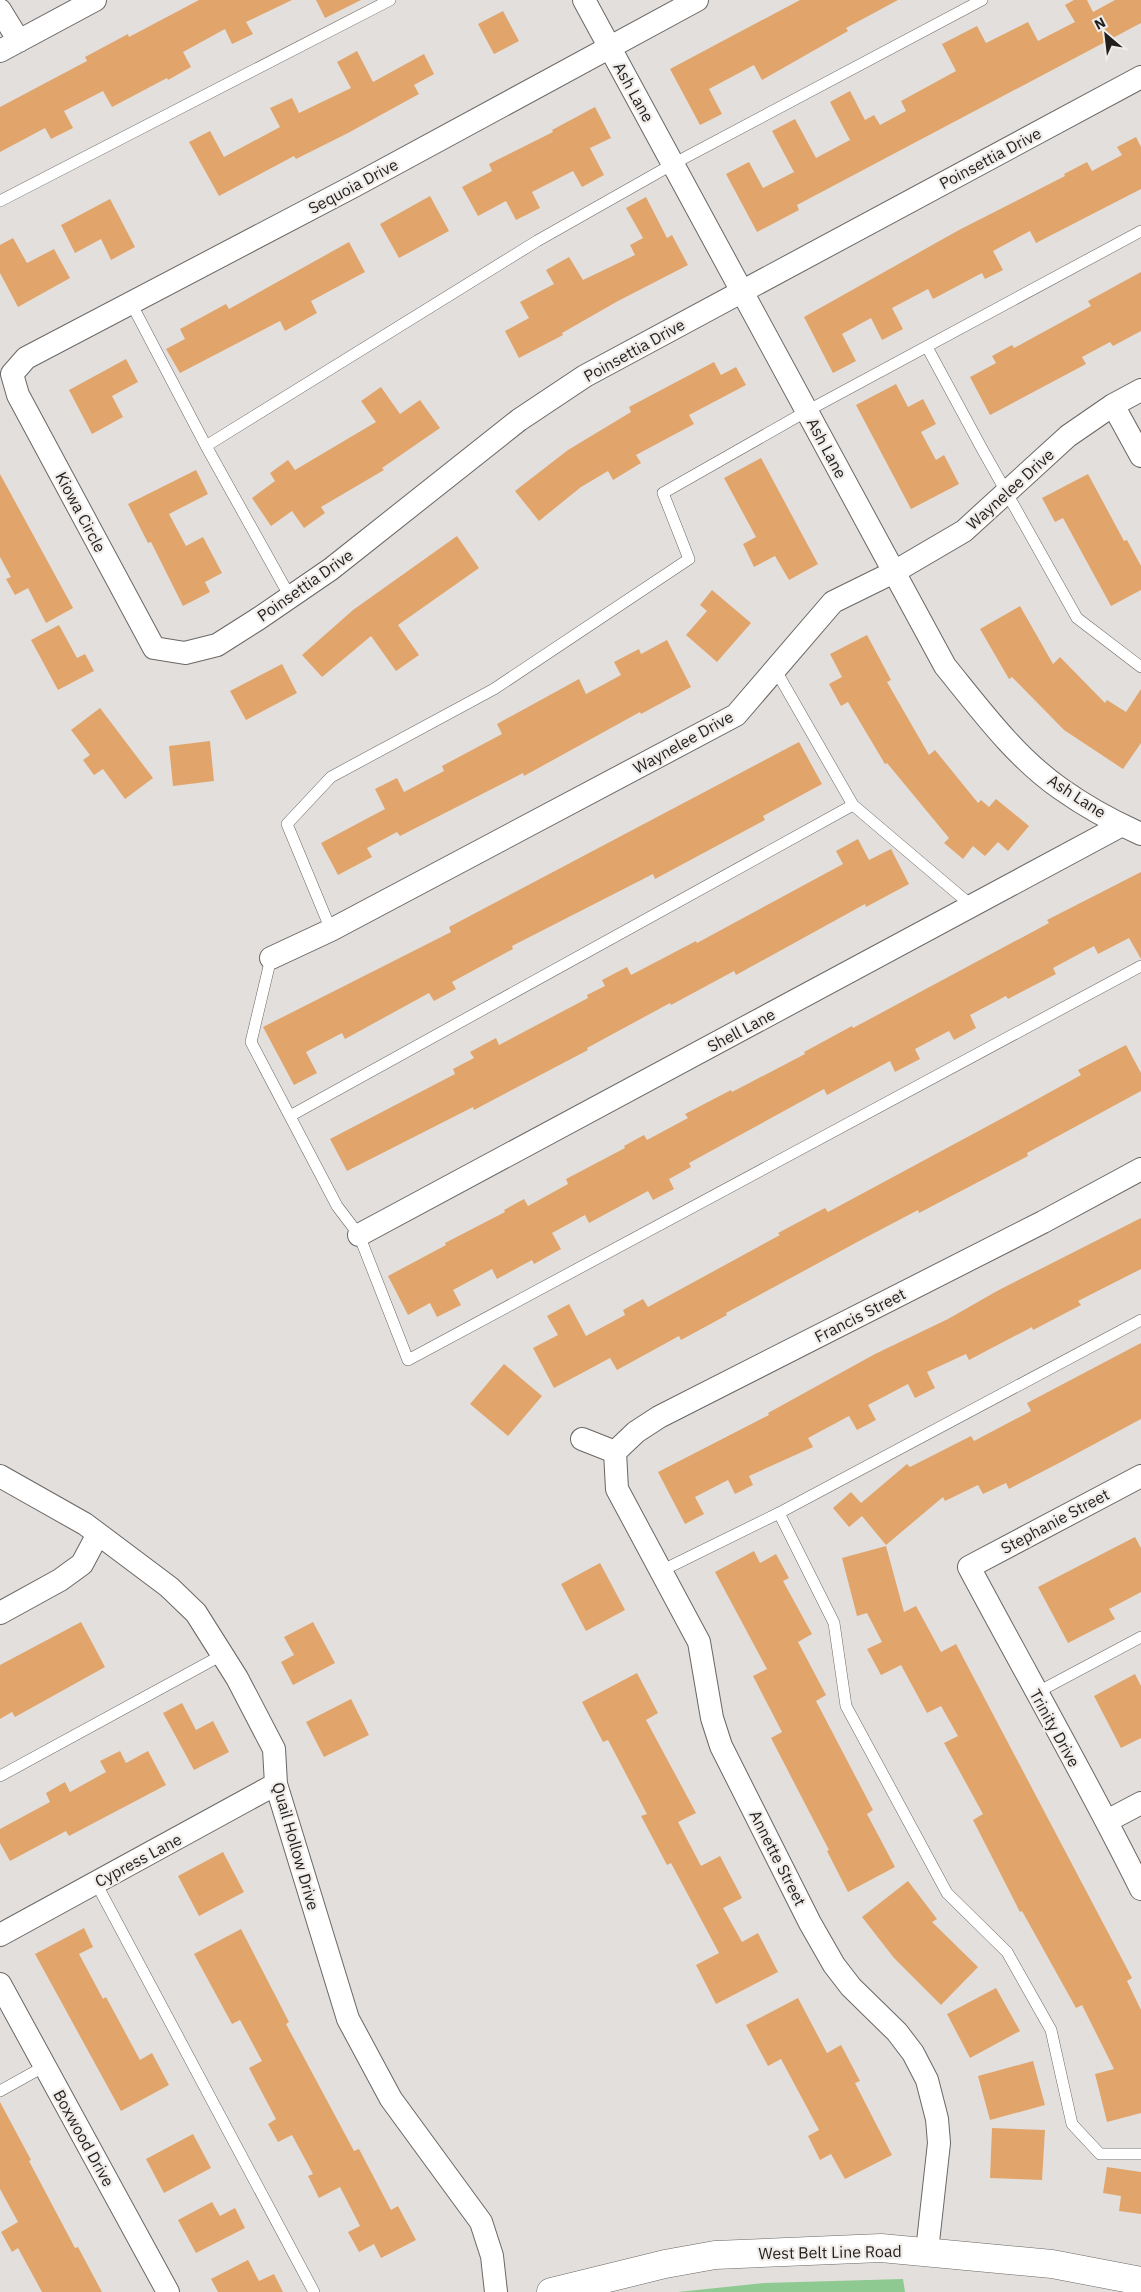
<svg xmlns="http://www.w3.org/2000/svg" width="1141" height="2292" font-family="'IBM Plex Sans',sans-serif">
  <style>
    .green { fill: #8ec991 }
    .building { fill: #e1a56b }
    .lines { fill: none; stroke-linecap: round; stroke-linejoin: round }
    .lane-casing { stroke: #6a6765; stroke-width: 12 }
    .street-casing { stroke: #6a6765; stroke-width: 24 }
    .primary-casing { stroke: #6a6765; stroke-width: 29 }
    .lane { stroke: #fff; stroke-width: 11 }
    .street { stroke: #fff; stroke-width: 22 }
    .primary { stroke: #fff; stroke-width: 28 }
    .labels { text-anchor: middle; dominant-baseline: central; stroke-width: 4.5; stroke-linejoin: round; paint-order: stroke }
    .street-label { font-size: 16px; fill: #201f1e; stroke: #f0ece9 }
  </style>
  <rect width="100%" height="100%" fill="#e3dfdc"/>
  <path class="green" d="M903 2279 905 2292H678L764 2283Z"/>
  <path class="building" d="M199 0H292L246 22 253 34 232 44 225 29 183 52 191 67 168 80 167 78 112 107 103 91 64 111 73 128 51 139 45 128 0 152V107L87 61 85 57 128 34 129 37Z
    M316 0H361L325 18Z
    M800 0H898L846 28 848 31 762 80 754 65 709 89 722 114 700 125 670 69Z
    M1074 0H1087L1093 12 1115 0H1141V23L797 205 799 210 757 232 726 174 749 162 763 188 794 172 772 131 795 119 816 158 850 140 830 102 850 91 865 120 874 115 880 125 906 111 901 101 956 71 942 44 977 26 986 43 1028 22 1038 41 1075 22 1065 5Z
    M503 11 519 41 494 54 478 24Z
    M357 51 373 82 424 54 434 74 414 85 419 94 348 133 296 159 294 156 219 196 189 142 210 131 224 157 280 127 270 108 292 98 299 113 351 88 337 62Z
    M595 107 611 138 590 148 604 175 582 187 573 171 532 192 540 208 516 220 506 201 478 216 462 187 492 171 489 164 553 132 552 130Z
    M1136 137 1141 147V189L1036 243 1030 231 993 251 1003 270 985 279 982 273 933 299 928 289 892 308 903 329 882 340 871 318 842 334 856 361 833 373 804 317 959 230 1065 176 1064 174 1087 162 1092 171 1122 155 1117 147Z
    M430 196 449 231 399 258 380 224Z
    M646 197 667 238 672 235 688 265 618 301 562 333 563 335 519 358 505 331 529 318 520 302 554 284 546 270 569 257 583 280 635 255 630 245 643 238 626 208Z
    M110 199 135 247 111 260 101 239 75 253 61 225Z
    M13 238 27 263 54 249 70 278 18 307 0 273V245Z
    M349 242 365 272 311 301 317 313 285 331 280 321 180 373 166 349 185 339 180 329 226 304 229 309Z
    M1141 272V331L1113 346 1110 342 1082 357 1086 364 990 415 970 377 996 363 992 356 1012 345 1014 348 1091 306 1088 301Z
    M126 359 138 382 112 396 123 417 92 434 69 390Z
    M714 362 721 375 736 367 746 385 689 415 694 424 636 455 641 463 613 480 608 471 581 487 539 521 515 491 568 450 631 412 629 407Z
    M896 384 908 407 923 399 936 424 921 432 936 460 944 455 959 484 911 509 856 405Z
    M381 387 400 414 420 400 440 428 382 468 384 470 321 507 325 513 304 528 292 511 271 526 252 498 275 481 270 473 288 460 295 470 376 422 361 401Z
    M761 458 818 564 789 580 775 556 754 567 743 544 756 537 724 478Z
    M196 470 208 494 169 514 186 546 203 537 222 573 205 582 210 592 183 606 151 542 148 543 128 504Z
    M0 474 73 608 46 623 28 588 15 595 6 579 11 577 0 557Z
    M1088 474 1124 541 1127 540 1141 566V590L1111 606 1063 518 1055 522 1042 498Z
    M457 536 479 568 398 625 419 655 396 671 371 636 322 677 302 655 353 610Z
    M712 590 751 623 717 662 686 635 707 611 700 605Z
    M1020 606 1053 664 1060 657 1105 703 1107 700 1126 712 1141 689V743L1123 769 1064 730 1012 677 1009 679 980 629Z
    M59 625 77 658 85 654 94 671 58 690 31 640Z
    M867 635 891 680 887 682 929 755 935 750 978 803 981 800 989 807 996 799 1029 826 1008 851 998 842 985 856 973 846 963 859 944 843 949 838 887 763 885 764 848 702 841 706 829 684 842 677 830 654Z
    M667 640 691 687 641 714 640 712 524 776 523 773 400 836 397 832 367 848 372 857 338 875 321 843 385 809 375 789 397 778 404 792 444 771 442 766 502 734 497 724 579 679 586 694 621 675 614 662 639 649 641 654Z
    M282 664 297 693 246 720 230 691Z
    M100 708 153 778 125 799 103 769 94 775 83 760 90 755 71 730Z
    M210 741 214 781 173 786 169 746Z
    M799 742 822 784 763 816 765 820 655 879 653 874 512 946 513 949 452 982 456 989 434 1001 429 993 345 1039 342 1033 306 1052 317 1073 294 1085 263 1027 451 932 449 927Z
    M858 839 869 860 891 849 909 884 866 907 865 904 736 975 734 971 671 1005 670 1003 587 1048 588 1050 474 1110 473 1107 347 1171 330 1139 455 1074 453 1069 474 1058 470 1052 496 1038 499 1045 588 998 587 995 605 986 602 980 627 967 631 975 696 941 697 943 843 864 836 851Z
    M1141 872V959L1129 938 1098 954 1094 946 1053 968 1056 974 1008 999 1006 996 970 1015 976 1028 954 1040 949 1031 915 1049 920 1059 895 1072 890 1061 827 1095 824 1089 689 1163 691 1167 669 1179 674 1189 653 1200 648 1191 589 1223 585 1215 552 1233 561 1249 534 1264 532 1260 497 1279 492 1269 453 1290 461 1305 437 1317 430 1303 408 1315 388 1276 446 1245 445 1243 505 1212 504 1210 524 1199 528 1206 568 1184 566 1179 625 1148 624 1146 644 1135 647 1140 688 1118 685 1114 731 1090 732 1092 805 1054 804 1052 852 1026 853 1028 1049 923 1047 920Z
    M1126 1045 1141 1073V1091L1027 1153 1028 1156 919 1213 918 1210 861 1240 726 1313 727 1315 681 1340 679 1336 617 1370 610 1358 554 1388 533 1348 558 1335 547 1316 569 1304 586 1336 625 1315 623 1310 643 1299 648 1307 780 1235 778 1233 825 1208 828 1212 1023 1107 1081 1075 1078 1070Z
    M1141 1218V1269L1078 1301 1081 1305 1033 1330 1032 1327 969 1360 966 1354 927 1372 935 1388 915 1398 908 1384 868 1405 876 1420 857 1430 849 1416 808 1438 813 1447 749 1476 753 1485 735 1494 728 1480 695 1497 704 1514 685 1524 658 1472 769 1415 768 1413 875 1354 948 1319 997 1291Z
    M1141 1343V1419L1059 1463 1009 1489 1006 1483 983 1494 978 1485 945 1501 943 1497 886 1545 862 1516 849 1527 833 1508 851 1492 861 1503 907 1464 910 1467 971 1436 974 1441 1031 1411 1027 1403Z
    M504 1364 542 1396 508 1436 470 1404Z
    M1135 1537 1141 1548V1592L1109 1609 1115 1619 1068 1643 1038 1587Z
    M886 1546 904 1612 916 1606 941 1652 956 1644 1132 1978 1127 1981 1141 2010V2113L1107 2122 1095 2074 1114 2069 1082 2005 1076 2008 1022 1911 1020 1912 973 1820 983 1814 944 1743 958 1736 941 1706 927 1713 901 1665 881 1675 867 1649 882 1642 867 1613 857 1616 842 1558Z
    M754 1551 760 1563 776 1554 789 1578 783 1581 812 1634 798 1642 826 1695 816 1701 873 1810 867 1814 895 1867 848 1892 827 1851 829 1850 771 1738 782 1732 753 1676 767 1669 715 1572Z
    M600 1563 625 1610 586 1631 561 1584Z
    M81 1622 105 1667 15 1717 12 1712 0 1719V1665Z
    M313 1622 335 1663 293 1685 281 1662 294 1655 284 1637Z
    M637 1673 658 1713 646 1720 696 1813 678 1822 701 1866 720 1856 742 1898 723 1908 742 1942 758 1933 778 1972 716 2004 696 1965 719 1953 671 1863 667 1865 641 1816 647 1814 608 1740 603 1742 582 1702Z
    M1135 1674 1141 1686V1738L1121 1748 1094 1696Z
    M351 1699 369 1735 324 1757 306 1722Z
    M182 1703 196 1730 213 1721 229 1752 194 1770 163 1713Z
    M120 1751 126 1763 148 1751 166 1785 69 1836 66 1831 10 1861 0 1843V1829L50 1802 46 1793 65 1782 70 1792 106 1772 100 1761Z
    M223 1852 244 1892 199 1916 178 1876Z
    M908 1881 937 1919 932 1922 978 1967 941 2005 894 1958 862 1917Z
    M84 1928 93 1947 79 1954 103 1999 106 1997 140 2060 152 2053 169 2085 121 2111 35 1954Z
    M241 1929 289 2022 286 2024 354 2151 359 2149 391 2210 398 2206 416 2240 381 2258 374 2244 359 2252 348 2232 360 2226 340 2187 319 2198 308 2176 313 2174 292 2135 278 2142 268 2124 276 2119 249 2068 262 2061 240 2020 232 2024 194 1954Z
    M996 1988 1020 2031 970 2058 947 2014Z
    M798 1998 827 2053 841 2045 860 2081 855 2083 892 2155 845 2179 831 2154 820 2160 808 2136 819 2130 781 2059 768 2066 746 2025Z
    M1033 2061 1045 2105 990 2120 978 2076Z
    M0 2102 31 2160 29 2161 75 2248 78 2247 102 2292H42L18 2248 12 2252 1 2232 18 2222 0 2189Z
    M992 2128 1045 2130 1042 2180 990 2178Z
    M193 2134 211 2168 164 2193 146 2159Z
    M1107 2167 1141 2172V2214L1119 2211 1121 2196 1103 2193Z
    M212 2202 220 2216 235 2208 245 2228 196 2253 178 2220Z
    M248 2260 259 2281 274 2274 283 2292H218L211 2279Z"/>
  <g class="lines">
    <defs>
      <path id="lane" d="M0 201 390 0
        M131 303 206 446 537 241 673 164 982 0
        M927 347 981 447 1077 618 1141 667
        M206 446 284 586 291 596
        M775 669 853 805 972 906
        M331 930 287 824 331 777 494 689 689 559 663 493 807 411 1141 231
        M271 958 251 1042 337 1206 359 1235 408 1360 1141 966
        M290 1116 853 805
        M1141 1320 779 1513 834 1623 846 1706 947 1893 1007 1952 1051 2030 1072 2124 1100 2154H1141
        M661 1571 779 1513
        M1036 1693 1141 1637
        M0 1776 222 1655
        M96 1883 314 2292
        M0 2091 45 2066"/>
      <path id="street" d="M584 0 945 666C980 709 1015 757 1061 789 1085 806 1114 822 1141 834
        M697 0 354 186 26 358 12 374 18 395 154 648 185 653 217 645 258 619 331 569 519 420 585 376 1141 77
        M0 10 19 41
        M0 51 95 0
        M1113 405 1141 456
        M271 958 331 930 736 715 833 602 894 572 964 531 1068 436 1113 405 1141 390
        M359 1235 1122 825
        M582 1439 615 1452 636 1432 659 1417 1043 1222 1141 1169
        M615 1452 617 1489 699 1642 712 1718 721 1746 810 1923 834 1965 851 1987 897 2032 913 2053 927 2080 937 2119 939 2143 927 2251
        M0 1476 85 1524 169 1587 196 1613 237 1678 274 1749 276 1784 348 2019 391 2099 481 2222 492 2256 496 2292
        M1141 1476 969 1567C1026 1674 1087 1780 1141 1889
        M0 1613 60 1580 82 1564 98 1534
        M1107 1821 1141 1803
        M0 1935 276 1784
        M0 1984 168 2292"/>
      <path id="primary" d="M551 2292 665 2264 715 2255 881 2248 1052 2264 1141 2281"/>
    </defs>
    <use href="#lane" class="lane-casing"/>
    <use href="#street" class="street-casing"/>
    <use href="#primary" class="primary-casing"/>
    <use href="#lane" class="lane"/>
    <use href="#street" class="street"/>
    <use href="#primary" class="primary"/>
  </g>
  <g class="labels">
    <g class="street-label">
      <text transform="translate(634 92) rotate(61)">Ash Lane</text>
      <text transform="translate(990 158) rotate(-28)">Poinsettia Drive</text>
      <text transform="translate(353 186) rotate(-28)">Sequoia Drive</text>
      <text transform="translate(634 350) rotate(-29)">Poinsettia Drive</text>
      <text transform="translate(827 448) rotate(62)">Ash Lane</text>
      <text transform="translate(1010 489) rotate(-42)">Waynelee Drive</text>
      <text transform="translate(81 512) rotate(62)">Kiowa Circle</text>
      <text transform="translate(305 585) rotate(-35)">Poinsettia Drive</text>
      <text transform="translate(683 742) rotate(-29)">Waynelee Drive</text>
      <text transform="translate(1077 796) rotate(33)">Ash Lane</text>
      <text transform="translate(741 1030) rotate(-28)">Shell Lane</text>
      <text transform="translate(860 1315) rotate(-27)">Francis Street</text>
      <text transform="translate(1055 1521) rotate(-28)">Stephanie Street</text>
      <text transform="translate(1055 1728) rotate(61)">Trinity Drive</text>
      <text transform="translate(296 1846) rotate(74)">Quail Hollow Drive</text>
      <text transform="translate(778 1858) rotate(63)">Annette Street</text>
      <text transform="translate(138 1860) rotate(-28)">Cypress Lane</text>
      <text transform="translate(84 2138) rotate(61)">Boxwood Drive</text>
      <text transform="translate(830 2252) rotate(-1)">West Belt Line Road</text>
    </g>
  </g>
  <g transform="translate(1106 35) rotate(332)" stroke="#f0ece9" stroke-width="4" paint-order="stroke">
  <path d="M0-4L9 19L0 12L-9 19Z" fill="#201f1e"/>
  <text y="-8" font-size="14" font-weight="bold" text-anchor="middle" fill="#201f1e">N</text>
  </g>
</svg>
